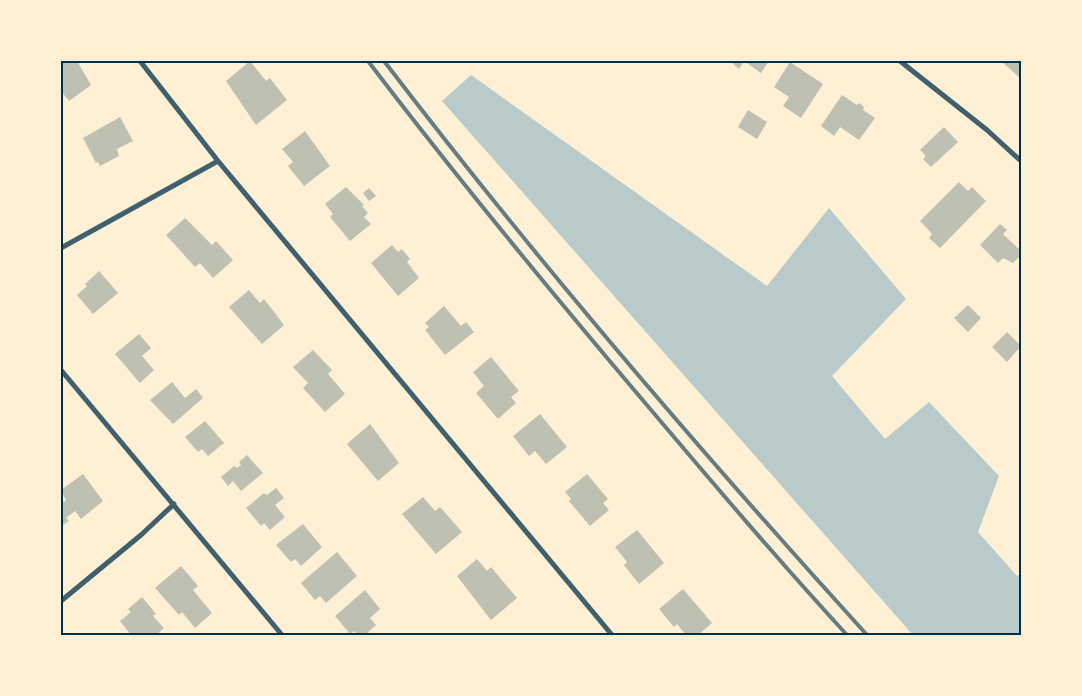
<svg xmlns="http://www.w3.org/2000/svg" width="1082" height="696" font-family="'IBM Plex Sans',sans-serif">
  <style>
    .green { fill: #b9caca }
    .building { fill: #bec0b2 }
    .lines { fill: none; stroke-linecap: round; stroke-linejoin: round }
    .minor { stroke: #3f606c; stroke-width: 5 }
    .rail { stroke: #657d81; stroke-width: 4 }
    .neatline { fill: none; stroke: #003049; stroke-width: 2 }
  </style>
  <rect width="100%" height="100%" fill="#fdf0d5"/>
  <path class="green" d="M471 75 767 286 829 208 906 299 832 376 885 439 929 402 999 476 978 532 1017 576 1021 573V635H913L442 101Z"/>
  <path class="building" d="M61 61H77L91 85 69 101 61 91Z
    M250 61 266 81 270 78 287 100 256 125 226 81Z
    M730 61H769L761 73 744 61 739 69Z
    M1001 61H1021V79Z
    M790 62 823 84 801 118 783 106 789 97 774 87Z
    M842 95 857 105 859 103 864 107 863 110 875 118 859 140 840 127 834 136 821 126Z
    M748 110 767 122 757 139 738 127Z
    M120 117 133 141 117 149 119 156 100 166 98 162 96 163 83 138Z
    M944 127 958 142 931 167 923 159 926 156 920 150Z
    M305 131 330 166 304 186 288 166 293 162 282 149Z
    M959 182 968 191 972 187 986 201 940 248 929 238 932 234 920 221Z
    M346 187 364 205 362 206 368 213 364 217 371 224 350 241 330 217 333 214 325 204Z
    M369 188 376 196 369 201 363 193Z
    M185 218 212 245 216 241 233 260 213 278 200 263 195 267 166 235Z
    M1000 224 1007 230 1003 234 1021 251V255L1013 263 1003 258 998 263 980 245Z
    M392 245 398 252 402 249 410 259 407 262 419 278 398 296 371 263Z
    M99 271 118 293 93 314 77 295 87 286 85 284Z
    M249 290 260 303 264 299 284 325 262 344 229 307Z
    M968 305 981 318 968 332 954 318Z
    M444 306 461 326 466 322 474 332 445 355 425 330 429 327 425 323Z
    M1007 332 1021 346 1007 362 992 347Z
    M139 334 151 348 142 356 154 370 140 383 115 354Z
    M313 350 332 370 328 374 345 394 325 412 303 388 308 383 293 367Z
    M491 357 519 391 511 397 516 403 498 419 476 393 484 386 473 372Z
    M172 382 185 398 196 389 203 398 173 424 150 400Z
    M540 414 567 447 546 464 535 451 529 456 513 436Z
    M205 421 224 443 208 456 202 449 198 452 185 437Z
    M370 424 399 463 378 481 347 444Z
    M247 455 263 473 241 491 233 481 228 486 221 477 234 466 237 468 241 465 239 462Z
    M83 474 103 501 81 519 75 511 66 518 69 521 61 526V504L66 500 61 490Z
    M587 474 608 499 603 503 609 510 590 526 569 501 571 499 565 492Z
    M276 488 284 498 275 505 285 517 270 530 264 523 261 526 246 508 264 493 267 495Z
    M423 497 435 511 440 507 462 532 436 554 402 514Z
    M303 524 322 547 301 566 295 559 291 562 276 545Z
    M637 530 664 563 639 584 624 565 627 562 615 547Z
    M337 552 357 576 326 603 320 596 315 600 301 583Z
    M477 559 487 571 491 567 517 598 491 620 457 576Z
    M181 566 198 586 193 590 212 613 195 628 182 612 179 615 155 588Z
    M683 589 712 623 698 635H686L677 624 674 627 659 609Z
    M365 590 380 609 370 618 376 625 365 635H358L354 631 350 634 335 616Z
    M142 597 156 614 153 616 164 628 156 635H131L120 621 131 612 128 609Z"/>
  <g class="lines">
    <path class="minor" d="M140 61 218 161 612 635
      M900 61 987 130 1021 161
      M61 248 218 161
      M61 370 282 635
      M61 601 141 535 174 504"/>
    <path class="rail" d="M368 61C457 178 551 292 646 404 712 482 778 560 847 635
      M384 61C536 260 699 450 867 635"/>
  </g>
  <rect width="1082" height="696" fill="none" stroke="#fdf0d5" stroke-width="125"/>
  <rect x="62" y="62" width="958" height="572" class="neatline"/>
</svg>
